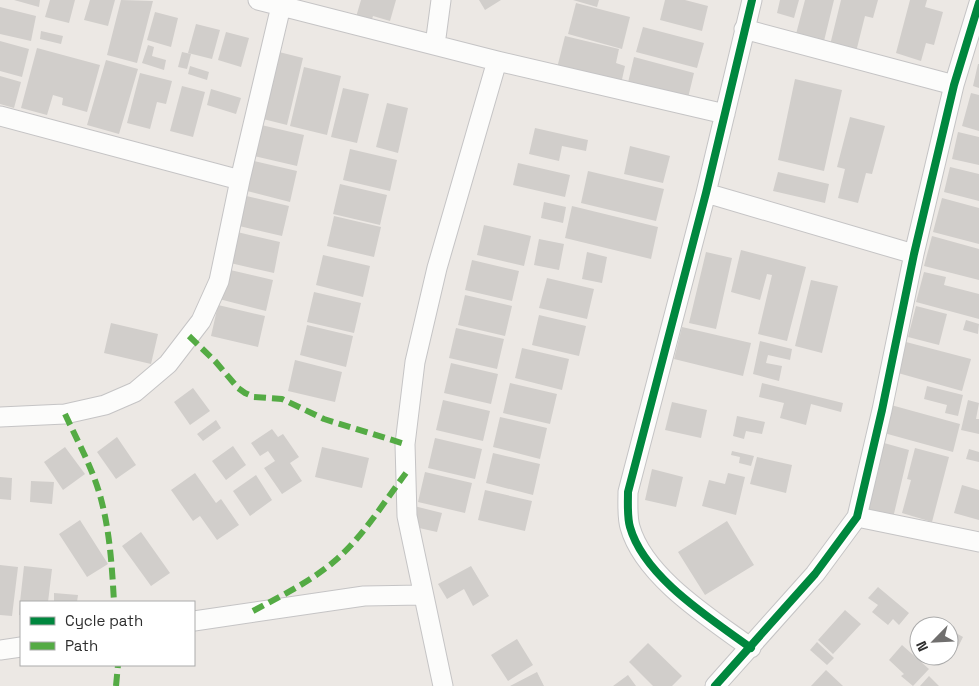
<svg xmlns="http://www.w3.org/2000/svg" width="979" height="686" font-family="'Space Grotesk',sans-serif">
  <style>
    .building { fill: #d1cecb }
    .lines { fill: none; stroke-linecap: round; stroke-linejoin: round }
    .minor-casing { stroke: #c5c4c5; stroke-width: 21 }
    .minor { stroke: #fcfcfb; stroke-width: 19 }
    .quiet { stroke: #54ab44; stroke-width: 6; stroke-dasharray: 12 6; stroke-linecap: butt }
    .cycleway-casing { stroke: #fff; stroke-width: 11 }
    .cycleway { stroke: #00873e; stroke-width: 8 }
  </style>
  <rect width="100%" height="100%" fill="#ece8e4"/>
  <path class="building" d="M14 0H40L39 7Z
    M50 0H75L69 23 45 17Z
    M90 0H115L108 26 84 20Z
    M121 0 153 1 137 63 107 55Z
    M361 0H396L390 21 373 16 371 22 356 17Z
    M479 0H501L485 10Z
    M573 0H599L597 7Z
    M665 0H685L708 6 702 31 660 20Z
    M780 0H799L794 18 777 13Z
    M805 0H834L824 41 796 34Z
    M841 0H878L873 18 865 16 856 52 830 45Z
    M910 0H927L925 7 943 12 934 45 926 43 921 61 896 53Z
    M576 3 630 17 622 49 568 34Z
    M0 7 36 16 31 41 0 34Z
    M155 12 178 18 171 47 147 40Z
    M196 24 220 30 212 59 188 53Z
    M643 27 704 43 697 68 636 52Z
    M41 31 63 36 61 44 40 39Z
    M226 32 249 38 241 67 218 60Z
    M565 36 619 49 616 63 625 66 621 84 557 68Z
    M0 41 29 49 22 77 0 71Z
    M148 45 154 47 152 56 166 60 164 70 142 63Z
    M37 48 100 65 87 112 62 105 63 98 53 95 47 115 21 108Z
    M275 51 303 58 287 125 259 118Z
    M182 52 191 54 187 69 178 67Z
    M634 57 694 73 687 102 627 87Z
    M106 60 138 69 119 134 87 125Z
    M978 64H979V88L973 86Z
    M190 66 209 72 207 80 188 74Z
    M304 67 341 76 327 135 290 126Z
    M140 73 172 81 166 104 157 102 150 129 127 123Z
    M0 76 21 82 14 108 0 104Z
    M795 79 842 90 824 171 778 160Z
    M182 86 205 92 193 137 170 131Z
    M343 88 369 94 357 143 331 137Z
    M211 89 241 98 236 114 207 105Z
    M971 93 979 95V131L962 126Z
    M387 103 408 108 398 153 376 147Z
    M850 117 885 126 872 174 866 173 858 203 838 198 845 169 837 167Z
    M257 124 304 135 297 166 250 155Z
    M535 128 588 140 586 151 562 146 559 161 529 154Z
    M958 132 979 137V165L952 159Z
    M630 146 670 156 663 183 624 174Z
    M350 149 397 160 390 191 343 180Z
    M250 160 297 171 290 202 243 190Z
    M518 163 570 175 565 197 513 185Z
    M950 167 979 174V201L944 192Z
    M588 171 664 189 656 221 581 203Z
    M778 172 829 184 825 203 773 191Z
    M340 184 387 195 380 225 333 214Z
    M242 195 289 206 282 236 235 225Z
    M942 198 979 208V244L933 232Z
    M544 202 566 207 563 223 541 218Z
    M572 206 658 227 651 259 565 238Z
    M334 216 381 227 374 257 327 246Z
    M484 225 531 236 524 266 477 255Z
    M233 231 280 242 274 273 226 262Z
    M932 236 979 249V280L924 266Z
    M539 239 564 244 559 270 534 265Z
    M741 250 806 267 787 341 758 334 772 275 767 274 760 300 731 292Z
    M587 252 607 257 602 283 582 279Z
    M706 252 732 258 716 329 689 323Z
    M323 255 370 266 363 297 316 285Z
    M472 260 519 271 512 301 465 290Z
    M226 269 273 280 266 311 219 299Z
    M924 272 946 277 944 285 979 294V319L916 302Z
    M547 278 594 289 587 319 539 308Z
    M811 280 838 286 822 353 795 346Z
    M314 292 361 303 354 333 307 322Z
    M465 295 512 306 505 336 458 325Z
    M218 305 265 316 258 347 211 336Z
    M916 306 947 314 939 345 908 337Z
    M539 315 586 326 579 356 532 345Z
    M966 320 979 324 978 334 963 330Z
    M111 323 158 334 151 364 104 353Z
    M307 325 353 336 346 367 300 355Z
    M682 327 751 343 743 376 674 359Z
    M456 328 504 339 497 369 449 358Z
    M760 341 792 349 790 360 768 355 766 363 782 366 779 381 753 374Z
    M906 342 971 359 962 391 898 373Z
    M522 348 569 359 562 390 515 378Z
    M295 360 342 372 335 402 288 391Z
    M451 363 498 374 491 404 444 393Z
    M510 383 557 394 550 424 503 413Z
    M762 383 843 403 841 412 811 404 806 425 780 418 784 403 759 397Z
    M927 386 963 395 958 416 945 413 947 405 924 399Z
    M193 388 210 411 190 425 174 402Z
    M443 400 490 411 483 441 436 430Z
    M968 400 979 403 976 419H979V434L961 430Z
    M672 402 707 410 701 438 665 430Z
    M891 405 960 424 953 452 884 433Z
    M737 416 765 422 762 434 746 431 744 439 733 436Z
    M500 417 547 428 540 459 493 447Z
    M216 420 221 428 203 441 197 434Z
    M272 429 278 437 283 434 299 457 290 463 302 481 282 494 264 468 275 461 268 451 260 456 251 443Z
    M117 437 136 465 116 479 97 452Z
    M435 438 482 449 475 479 428 468Z
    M884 443 909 450 893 518 867 511Z
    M233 446 246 465 226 480 212 461Z
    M65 447 85 474 63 490 44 462Z
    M322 447 369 458 362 488 315 477Z
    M915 448 949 457 932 522 902 513 911 480 907 479Z
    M969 449 979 452V462L966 459Z
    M732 451 754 456 751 466 739 463 740 457 731 455Z
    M493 453 540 464 533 495 486 483Z
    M757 457 792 465 786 493 750 484Z
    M652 469 683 477 676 507 645 500Z
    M425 472 472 483 465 513 418 502Z
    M195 473 216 503 221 499 239 525 217 540 200 516 193 521 171 490Z
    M728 473 745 477 736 515 702 506 709 480 725 484Z
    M256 475 272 500 250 516 233 491Z
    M0 477 12 478 11 500 0 499Z
    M31 481 54 482 52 504 30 502Z
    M962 485 979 490V520L954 513Z
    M485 490 532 501 525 531 478 520Z
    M414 506 442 513 437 532 410 526Z
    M80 520 108 564 87 577 59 534Z
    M727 521 754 565 705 595 678 552Z
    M141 532 170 573 151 586 122 546Z
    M0 565 18 567 12 616 0 615Z
    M24 566 52 569 48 602H20Z
    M471 566 489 596 473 606 464 589 447 599 438 584Z
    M878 587 909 613 899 625 893 619 888 625 872 612 878 605 868 598Z
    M54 593 78 595 77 602H54Z
    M20 602H21V615H19Z
    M845 610 861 624 833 654 818 640Z
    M949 629 963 637 957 649 949 645Z
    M517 639 533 665 508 681 491 655Z
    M817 642 834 658 827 665 810 650Z
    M648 643 682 676 672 686H653L629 662Z
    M902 645 929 669 913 686 901 676 904 674 889 660Z
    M826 670 843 686H811Z
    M537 672 544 686H510Z
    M628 675 636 686H613Z
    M929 676 939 686H920Z"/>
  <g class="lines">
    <defs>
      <path id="minor" d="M258 0 497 61 725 114
        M744 29 954 85
        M435 45 441 0
        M0 116 240 180
        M706 193 914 254
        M0 417 65 414 105 405 135 392 168 364 201 321 219 281 240 180 281 6
        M857 517 979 542
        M194 621 364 596 422 595
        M751 648C710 618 644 577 630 527 627 517 628 503 628 492L706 193 752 0
        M0 650 21 647
        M443 686 407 516 405 444 415 362 437 268 497 61
        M715 686 815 574 857 517 882 410 914 254 954 85 979 3"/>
    </defs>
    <use href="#minor" class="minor-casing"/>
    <use href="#minor" class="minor"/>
    <path class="quiet" d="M189 336 215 361 238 388 245 393 254 397 282 399 324 419 405 444
      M65 414C78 442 93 469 101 499 110 533 112 567 114 602
      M253 611C281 596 312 581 337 559 364 535 384 502 406 473
      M116 686 118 665"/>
    <defs>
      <path id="cycleway" d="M751 648C710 618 644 577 630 527 627 517 628 503 628 492L706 193 752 0
        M715 686 815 574 857 517 882 410 914 254 954 85 979 3"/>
    </defs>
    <use href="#cycleway" class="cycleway-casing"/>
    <use href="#cycleway" class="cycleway"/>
  </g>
  <rect x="20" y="601" width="175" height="65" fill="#ffffff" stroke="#ababab"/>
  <rect x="30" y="617" width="25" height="8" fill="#00873e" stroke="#ababab"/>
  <text x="65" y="626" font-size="15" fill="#2e2e2e">Cycle path</text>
  <rect x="30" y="642" width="25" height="8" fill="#54ab44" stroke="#ababab"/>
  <text x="65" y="651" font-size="15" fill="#2e2e2e">Path</text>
  <g transform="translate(934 641) rotate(246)"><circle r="24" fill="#ffffff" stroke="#ababab"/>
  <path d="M0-4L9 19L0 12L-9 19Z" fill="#706f6e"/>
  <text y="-8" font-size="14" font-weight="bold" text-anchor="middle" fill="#2e2e2e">N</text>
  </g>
</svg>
